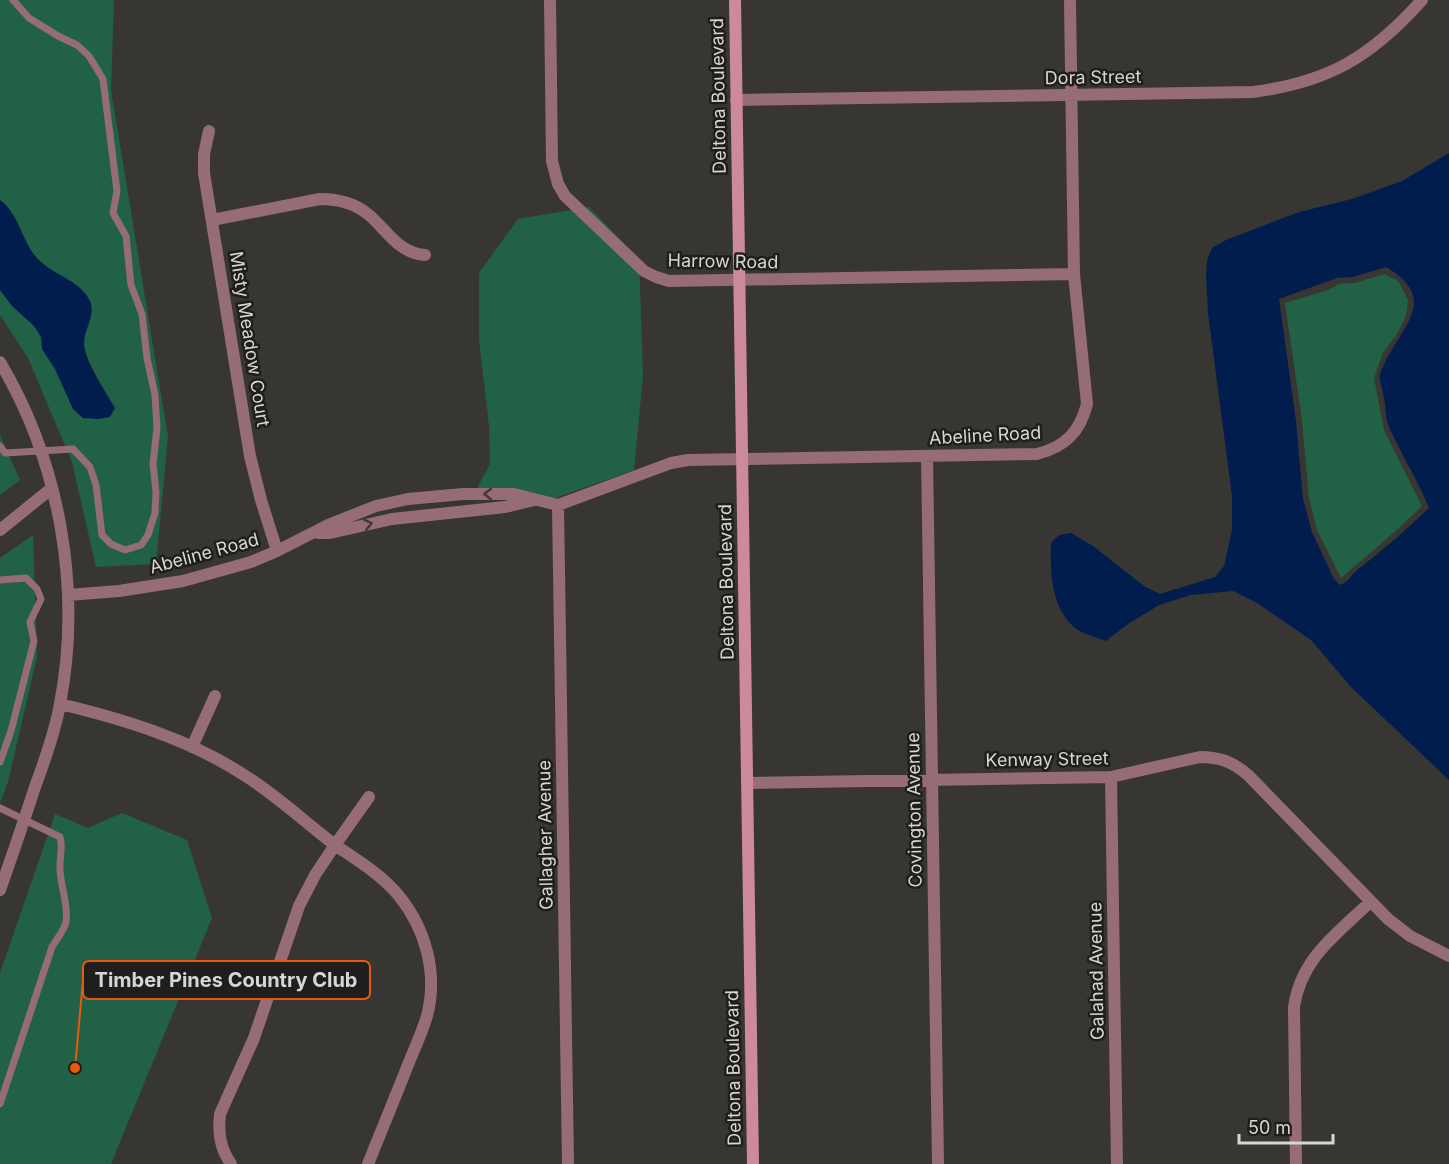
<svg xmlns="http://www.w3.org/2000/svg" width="1449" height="1164" font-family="Inter,sans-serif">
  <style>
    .green { fill: #216246 }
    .water { fill: #001d4d; fill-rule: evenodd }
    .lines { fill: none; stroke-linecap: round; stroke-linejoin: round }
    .service { stroke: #966d76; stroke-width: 7 }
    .minor { stroke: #966d76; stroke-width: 12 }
    .secondary { stroke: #cc8a9a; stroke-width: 12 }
    .oneway { stroke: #433637 }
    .labels { text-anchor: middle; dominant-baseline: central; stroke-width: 5; stroke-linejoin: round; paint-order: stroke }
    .street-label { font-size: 18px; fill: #d7d6d4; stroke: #1f1e1c }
    .leader { fill: none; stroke: #e8590c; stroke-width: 2 }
    .callout-dot { fill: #e8590c; stroke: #1f1e1c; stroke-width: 2 }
    .callout { fill: #1f1e1c; stroke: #e8590c; stroke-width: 2 }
    .callout-label { font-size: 20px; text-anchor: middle; font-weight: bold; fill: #d7d6d4 }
  </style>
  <rect width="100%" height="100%" fill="#383633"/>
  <path class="green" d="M0 0H114L111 90 168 437 156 564 96 567 72 462 28 358 0 315Z
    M589 207 639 259 643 376 634 470 544 502 474 494 490 464 489 426 479 339V273L518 219Z
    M1385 274 1398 281 1408 300 1406 316 1398 332 1383 353 1374 378 1384 430 1422 506 1398 529 1341 578 1317 530 1309 498 1302 420 1285 303 1328 290 1339 284 1355 283Z
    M0 435 20 480 0 495Z
    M33 535 37 657 8 782 0 803V558Z
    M122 813 187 840 212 918 111 1164H0V973L55 814 88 828Z"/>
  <path class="water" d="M1449 153V780L1351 687 1311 640 1257 603 1233 591 1191 595 1159 605 1128 624 1106 641C1096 637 1083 634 1075 628 1051 608 1050 572 1051 543L1059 535 1071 533 1093 546 1144 586 1160 594 1215 577 1224 566 1232 530V496L1208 313 1206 275 1207 260 1212 248 1226 240 1299 212 1352 199 1402 181ZM1386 267C1442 300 1399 328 1383 367 1381 371 1379 374 1380 380 1381 386 1383 391 1384 398 1386 408 1385 419 1390 429 1402 456 1418 480 1429 508 1406 530 1382 551 1357 570 1350 576 1349 582 1340 585L1334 579 1312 532 1303 499 1296 421 1279 299 1337 278 1353 277Z
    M0 200C20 214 22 245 40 261 56 276 81 281 90 301 97 317 80 333 85 350 88 365 107 394 115 408L110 417 98 419 83 418 73 409 55 369 42 349 41 337 34 326 12 306 0 290Z"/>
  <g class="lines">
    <path class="service" d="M0 446 5 453 73 449 90 467 96 485 102 535 111 544 125 550 141 545 148 535 155 513 156 492 153 464 157 428 155 395 147 358 142 314 131 285 126 236 113 213 117 191 103 79 89 56 77 45 58 36 29 18 13 0
      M0 580 26 578 37 589 41 599 30 622 34 641 11 731 0 762
      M0 808 60 837C63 847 60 854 60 865 59 884 69 903 66 922 64 931 56 940 52 947L0 1104"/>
    <path class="minor" d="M550 0 552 161 558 184 565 196 644 271 656 277 669 281 1074 274
      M736 100 1253 92C1329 82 1371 57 1422 0
      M209 131 204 154V173L250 456 261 500 277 551
      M212 220 320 199C338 199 355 203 369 215 387 230 398 253 425 255
      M0 362C60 463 82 589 60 704 55 732 45 760 35 787 24 821 12 856 0 890
      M927 456 938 1164
      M558 505 568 1164
      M0 530 52 488
      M318 533H330L392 519 505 507 534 500
      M68 595 119 591 183 581 251 562 277 551 328 525 376 506 408 499 463 494H514L558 505 671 463 688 460 1037 454C1065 447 1080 432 1087 404L1074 274 1070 0
      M60 704C123 719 189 739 244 775 276 795 305 822 335 845L369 797
      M192 747 215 696
      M1111 777 1117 1164
      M747 783 1111 777 1200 757C1220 757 1233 762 1248 775L1388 919 1410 936 1449 956
      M231 1164C220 1148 218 1133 220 1114L254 1038 299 906 315 875 335 845C357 860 382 875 399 896 426 929 438 974 427 1016 421 1036 411 1056 404 1075 392 1105 380 1134 368 1164
      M1296 1164 1294 1007C1301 958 1337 934 1370 902"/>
    <path class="secondary" d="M735 0 753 1164"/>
  </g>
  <defs><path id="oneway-chevron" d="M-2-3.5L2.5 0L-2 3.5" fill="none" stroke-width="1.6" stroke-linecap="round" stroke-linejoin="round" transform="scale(1.5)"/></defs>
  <g class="oneway">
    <use href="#oneway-chevron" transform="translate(488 494) rotate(180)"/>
    <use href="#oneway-chevron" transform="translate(368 524) rotate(-13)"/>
  </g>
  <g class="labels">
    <g class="street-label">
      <text transform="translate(1093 77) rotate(-1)">Dora Street</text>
      <text transform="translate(718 96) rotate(-91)">Deltona Boulevard</text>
      <text transform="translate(723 261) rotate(1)">Harrow Road</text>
      <text transform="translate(250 339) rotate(81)">Misty Meadow Court</text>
      <text transform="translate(985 435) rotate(-3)">Abeline Road</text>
      <text transform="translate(204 553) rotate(-15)">Abeline Road</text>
      <text transform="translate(726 582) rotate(-91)">Deltona Boulevard</text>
      <text transform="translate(1047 759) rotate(-1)">Kenway Street</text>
      <text transform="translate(914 810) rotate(-91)">Covington Avenue</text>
      <text transform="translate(545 835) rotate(-91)">Gallagher Avenue</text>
      <text transform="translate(1096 971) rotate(-91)">Galahad Avenue</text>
      <text transform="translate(733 1068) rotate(-91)">Deltona Boulevard</text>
    </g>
  </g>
  <path class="leader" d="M75 1068L83 980"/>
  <circle class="callout-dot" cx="75" cy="1068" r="6"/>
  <rect class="callout" x="83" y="961" width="287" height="38" rx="6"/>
  <g class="callout-label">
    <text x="226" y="987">Timber Pines Country Club</text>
  </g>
  <path d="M1239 1134v9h94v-9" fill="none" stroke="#d7d6d4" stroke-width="3"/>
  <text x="1248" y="1134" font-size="18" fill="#d7d6d4" stroke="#1f1e1c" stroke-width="4.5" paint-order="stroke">50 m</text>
</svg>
